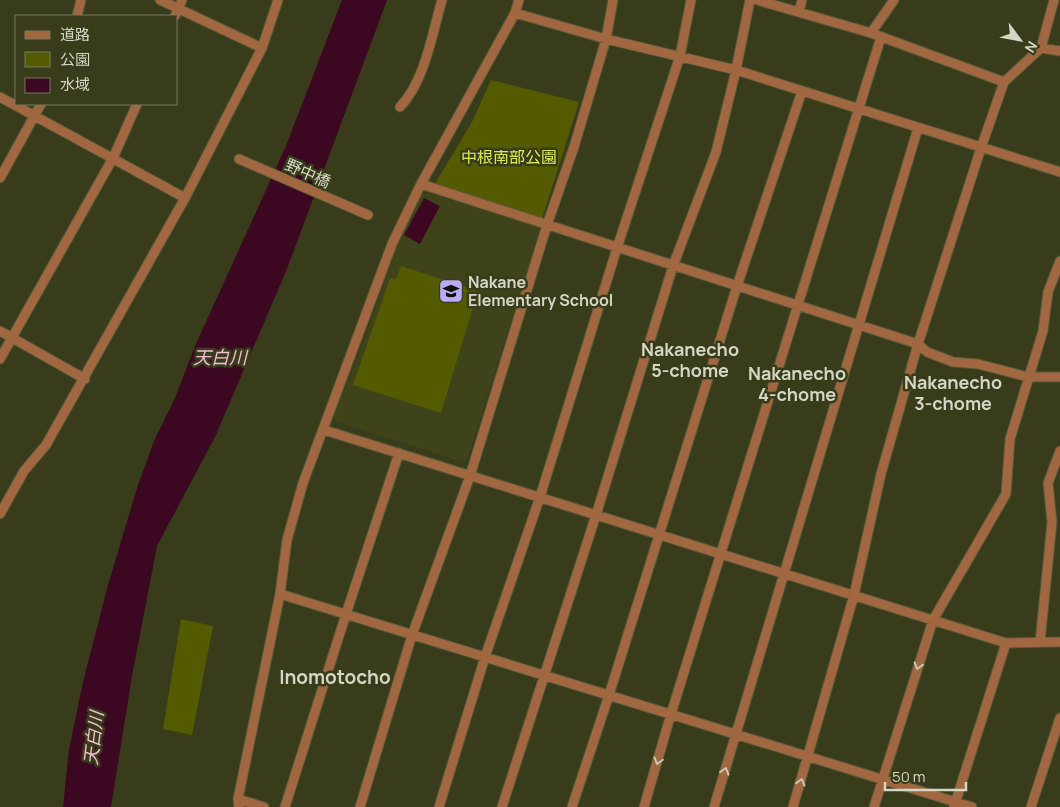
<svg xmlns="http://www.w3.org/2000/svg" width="1060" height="807" font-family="Manrope,'Noto Sans JP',sans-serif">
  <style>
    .built { fill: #3f431a }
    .green { fill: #545a00 }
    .water { fill: #3b0721 }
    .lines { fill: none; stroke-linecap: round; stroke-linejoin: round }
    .street-casing { stroke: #555839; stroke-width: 11 }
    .street { stroke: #a06741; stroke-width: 9 }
    .oneway { stroke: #ccc6b0 }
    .labels { text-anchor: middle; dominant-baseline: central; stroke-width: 5; stroke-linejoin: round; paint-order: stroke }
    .park-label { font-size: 16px; fill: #ddeb53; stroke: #393c1b }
    .street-label { font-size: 16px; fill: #d4d7c4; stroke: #393c1b }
    .poi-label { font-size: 16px; font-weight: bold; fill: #d4d7c4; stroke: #393c1b; text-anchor: start }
    .neighbourhood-label { font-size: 18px; font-weight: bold; fill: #d4d7c4; stroke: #393c1b }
    .water-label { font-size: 18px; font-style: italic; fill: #f3bcd0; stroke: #393c1b }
    .quarter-label { font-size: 19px; font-weight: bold; fill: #d4d7c4; stroke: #393c1b }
  </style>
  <rect width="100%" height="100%" fill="#393c1b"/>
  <path class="built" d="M427 193 538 227 540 230 467 460 463 462 335 421 333 416 361 349 401 234 421 194Z"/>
  <path class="green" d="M491 80 579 102 542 219 433 187 472 122Z
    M401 266 478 291 441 413 353 385 390 278 396 279Z
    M181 619 213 626 192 735 163 729Z"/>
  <path class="water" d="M342 0H387L287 269 215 437 157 546 132 676 111 807H63L69 750 83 682 108 585 137 488 154 441 175 398 195 346 286 146Z
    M424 198 440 206 420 244 404 235Z"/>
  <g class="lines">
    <defs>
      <path id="street" d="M160 0 262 48
        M757 0 871 33 1004 82
        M799 12 802 0
        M515 13 606 39 736 70 1060 172
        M77 16 81 0
        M175 16 182 0
        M871 33 894 0
        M1041 48 1060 51
        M0 97 185 198
        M400 107C425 81 432 34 442 0
        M239 159 368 215
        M0 178 41 104
        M421 184 918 344 927 352 953 362 978 364 1028 377H1060
        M0 331 85 379
        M0 359 113 158 137 104
        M324 430 1006 643 1060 642
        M0 514 24 471 46 445 185 198 262 48 278 0
        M280 594 972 807
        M1040 642 1052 522 1048 483 1060 451
        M238 799 264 807
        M239 807 238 799 280 594 287 540 303 483 392 244 421 184 515 13 519 0
        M285 807 346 614 399 453
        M360 807 412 635 470 476 547 225 574 147 606 39 613 0
        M439 807 485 657 540 497 617 248 680 56 691 0
        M502 807 596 515 673 266 716 152 736 70 750 0
        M572 807 609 695 737 286 802 91
        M644 807 671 714 881 37
        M714 807 918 128
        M793 807 854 595 881 474 918 344 981 148 1004 82 1041 48 1054 0
        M874 807 933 620 1006 494 1010 439 1043 331 1048 292 1060 261
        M954 807 1006 643
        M1031 807 1060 718"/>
    </defs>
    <use href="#street" class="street-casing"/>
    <use href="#street" class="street"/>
  </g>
  <defs><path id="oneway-chevron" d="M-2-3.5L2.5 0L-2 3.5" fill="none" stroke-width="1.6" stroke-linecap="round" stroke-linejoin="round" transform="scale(1.25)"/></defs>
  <g class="oneway">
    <use href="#oneway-chevron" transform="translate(918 666) rotate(107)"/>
    <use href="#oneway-chevron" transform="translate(658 761) rotate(106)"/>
    <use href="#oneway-chevron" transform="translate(725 771) rotate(-73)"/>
    <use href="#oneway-chevron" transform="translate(801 782) rotate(-73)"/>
  </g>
  <defs>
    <symbol id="school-square" viewBox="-11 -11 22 22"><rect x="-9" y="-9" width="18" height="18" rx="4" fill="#bbaaf6" stroke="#393c1b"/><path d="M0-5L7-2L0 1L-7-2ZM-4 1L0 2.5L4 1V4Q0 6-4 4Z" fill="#111"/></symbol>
  </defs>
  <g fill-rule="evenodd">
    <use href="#school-square" x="437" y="277" width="28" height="28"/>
  </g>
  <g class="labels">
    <g class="park-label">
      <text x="509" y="157">中根南部公園</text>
    </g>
    <g class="street-label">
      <text transform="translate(308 173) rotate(24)">野中橋</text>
    </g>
    <g class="poi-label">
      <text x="468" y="282">Nakane<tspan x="468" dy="18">Elementary School</tspan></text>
    </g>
    <g class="neighbourhood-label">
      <text x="690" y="349">Nakanecho<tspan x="690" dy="21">5-chome</tspan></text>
      <text x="797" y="373">Nakanecho<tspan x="797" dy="21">4-chome</tspan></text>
      <text x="953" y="382">Nakanecho<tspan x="953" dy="21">3-chome</tspan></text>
    </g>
    <g class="water-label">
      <text x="220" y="357">天白川</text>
      <text transform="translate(93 738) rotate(-83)">天白川</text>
    </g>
    <g class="quarter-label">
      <text x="335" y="677">Inomotocho</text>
    </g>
  </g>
  <rect x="15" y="15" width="162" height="90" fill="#393c1b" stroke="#777a5f"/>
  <rect x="25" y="31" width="25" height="8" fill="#a06741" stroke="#777a5f"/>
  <text x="60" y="40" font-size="15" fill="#d4d7c4">道路</text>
  <rect x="25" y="52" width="25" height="15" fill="#545a00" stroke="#777a5f"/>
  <text x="60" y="65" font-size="15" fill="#d4d7c4">公園</text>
  <rect x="25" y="78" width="25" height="15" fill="#3b0721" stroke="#777a5f"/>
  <text x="60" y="90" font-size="15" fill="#d4d7c4">水域</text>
  <g transform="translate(1020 40) rotate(122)" stroke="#393c1b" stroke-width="4" paint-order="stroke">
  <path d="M0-4L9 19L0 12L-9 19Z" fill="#d4d7c4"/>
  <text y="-8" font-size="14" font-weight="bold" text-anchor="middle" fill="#d4d7c4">N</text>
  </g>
  <path d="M885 782v8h81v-8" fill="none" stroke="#d4d7c4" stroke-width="2.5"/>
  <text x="892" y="782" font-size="15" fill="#d4d7c4" stroke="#393c1b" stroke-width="4" paint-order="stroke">50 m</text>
</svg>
